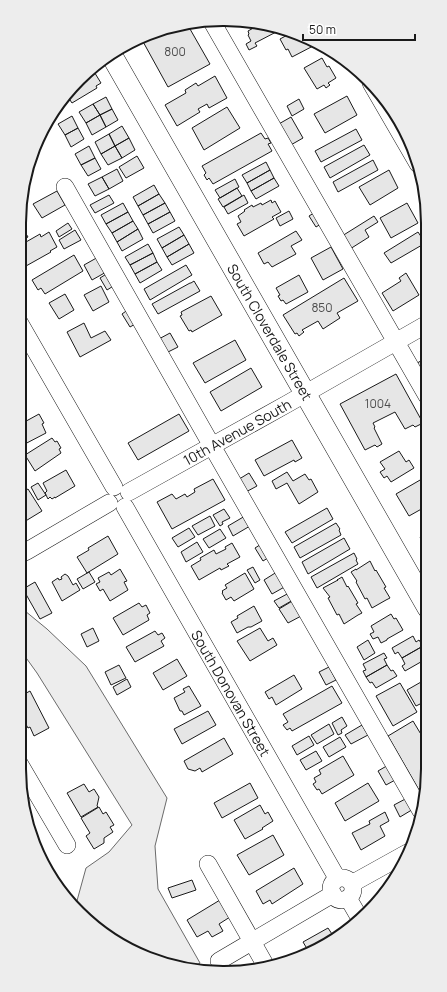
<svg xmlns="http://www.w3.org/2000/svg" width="447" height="992" font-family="Manrope,sans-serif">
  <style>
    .built { fill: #ededed; stroke: #6a6a6a }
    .building { fill: #e6e6e6; stroke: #1a1a1a }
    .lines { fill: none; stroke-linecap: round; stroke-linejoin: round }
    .minor-casing { stroke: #1a1a1a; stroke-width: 18 }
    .major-casing { stroke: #1a1a1a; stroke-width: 22 }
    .minor { stroke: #fff; stroke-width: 17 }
    .major { stroke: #fff; stroke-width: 21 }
    .labels { text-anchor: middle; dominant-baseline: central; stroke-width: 3; stroke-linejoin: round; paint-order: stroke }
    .number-label { font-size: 12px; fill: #4d4d4d }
    .street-label { font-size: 14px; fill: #1a1a1a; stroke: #fff }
    .rim { fill: none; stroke: #1a1a1a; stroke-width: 2 }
  </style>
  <rect width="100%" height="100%" fill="#fff"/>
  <path class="built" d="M19 606 47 629 86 666 167 798 155 846 158 889 200 963 191 969H184L121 946 75 908 86 868 109 852 132 825 37 673 19 648Z"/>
  <path class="building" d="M191 25 190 29 210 64 168 87 141 38Z
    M257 26 277 28 278 31 255 43 257 46 249 50 246 44 251 41 248 35 249 34 248 31Z
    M293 32 313 42 315 45 292 57 288 49 286 50 280 39Z
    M322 58 327 67 329 66 336 78 328 83 330 85 326 88 324 85 317 89 304 68Z
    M93 70 101 83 96 86 97 88 72 103 70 100 60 106 70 88Z
    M215 76 227 98 209 108 207 104 198 109 200 112 177 126 165 105 186 93 185 90 196 83 198 86Z
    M347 96 357 115 325 133 314 114Z
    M106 97 112 109 100 115 93 104Z
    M299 99 304 109 292 116 287 106Z
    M93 104 100 115 86 123 79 112Z
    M227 107 240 128 204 150 192 128Z
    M112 109 118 120 106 127 100 115Z
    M100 115 106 127 92 135 86 123Z
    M72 116 78 128 65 135 58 124Z
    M291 117 303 138 289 146 277 125Z
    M122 126 129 138 115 146 109 134Z
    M78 128 84 139 71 147 65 135Z
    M356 129 362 140 321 162 315 151Z
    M261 133 265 139 268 138 271 143 268 144 272 151 213 184 209 178 207 180 204 175 206 173 202 166Z
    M109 134 115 146 101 154 95 142Z
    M129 138 135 150 122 158 115 146Z
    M364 145 370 155 330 178 324 167Z
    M89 146 95 158 81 165 75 154Z
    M115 146 122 158 108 165 101 154Z
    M137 156 144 168 126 178 119 167Z
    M95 158 101 169 88 176 81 165Z
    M373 160 378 170 338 192 333 182Z
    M266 162 270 170 247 183 242 175Z
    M117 169 123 181 109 189 102 177Z
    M270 170 274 178 251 191 247 183Z
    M389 170 398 188 370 205 359 187Z
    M102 177 109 189 95 196 88 184Z
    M274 178 279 186 256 199 251 191Z
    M235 179 239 187 220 198 215 190Z
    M154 185 159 194 138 206 133 197Z
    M237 188 242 196 223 207 218 199Z
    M57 191 65 205 42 218 33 204Z
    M159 194 165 203 143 215 138 206Z
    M109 195 114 203 95 213 90 205Z
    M244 195 248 203 228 214 224 207Z
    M271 200 272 203 275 201 281 212 272 217 274 219 244 236 237 224 241 222 238 216 245 211 244 210 252 205 253 207 261 203 262 205Z
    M123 203 128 212 106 224 101 215Z
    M165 203 170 212 148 224 143 215Z
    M407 203 418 223 391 238 380 218Z
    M289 211 293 219 280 226 276 218Z
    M317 211 324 222 316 227 309 216Z
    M128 212 133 221 112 233 106 224Z
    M170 212 175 221 153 233 148 224Z
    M374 216 378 222 365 230 369 237 350 249 342 236Z
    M133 221 138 229 117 242 112 233Z
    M19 222 28 237 19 242Z
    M68 223 72 229 59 237 56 231Z
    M179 227 184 235 162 248 157 239Z
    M138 229 143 239 122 251 117 242Z
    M75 230 81 240 64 249 59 240Z
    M296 231 302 240 291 246 296 254 272 267 268 262 264 264 258 253Z
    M49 232 57 247 50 251 51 252 26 266 24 262 19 264V246L40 234 41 237Z
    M418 232 424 241 420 243 422 245 391 263 384 253Z
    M184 235 189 244 167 257 162 248Z
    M148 244 153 253 130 265 125 257Z
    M189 244 194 253 172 265 167 257Z
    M331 247 343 269 323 280 311 258Z
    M153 253 157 262 135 274 130 265Z
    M74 255 83 271 45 294 41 288 38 290 32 280Z
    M100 256 108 271 92 280 84 265Z
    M157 262 162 270 140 283 135 274Z
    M186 265 192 275 150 300 144 289Z
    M108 273 115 285 107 290 100 278Z
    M406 273 419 295 393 311 382 293 401 281 399 278Z
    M299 275 308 292 286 304 283 300 281 301 278 296 280 295 276 288Z
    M344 278 358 301 337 313 340 318 323 329 318 321 302 330 304 332 299 336 297 333 295 334 283 315Z
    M194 281 200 291 158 314 152 304 190 283H191Z
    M101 286 109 302 93 311 84 295Z
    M65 294 74 310 59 319 49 303Z
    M211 296 222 315 192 332 191 330 189 331 180 316 182 315 181 312Z
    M129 309 137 323 130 327 122 314Z
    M84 323 91 338 105 331 111 340 80 357 67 332Z
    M170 333 178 347 164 354 157 340Z
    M235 340 246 360 205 383 193 363Z
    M424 359 425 360 427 359V386L414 365Z
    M251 368 262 387 221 411 210 392Z
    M396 374 423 423 415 427 413 425 405 429 395 412 373 423 375 427 374 428 382 444 377 447 375 445 365 450 340 404Z
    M39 414 44 423 42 424 46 433 21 446 19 442V425Z
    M179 414 189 431 138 460 128 443Z
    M52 438 55 442 57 441 61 448 59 449 61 453 35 471 25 455Z
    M292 440 302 458 295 462 294 460 264 476 255 460Z
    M399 451 406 462 409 460 414 468 391 482 387 476 384 478 380 472 385 469 380 462Z
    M66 470 75 486 55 498V497L52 499 50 497 48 499 45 493 47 491 43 483Z
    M287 472 293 481 305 474 309 480 311 479 318 492 299 504 287 483 276 489 272 481Z
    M249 473 257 486 244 493 236 481Z
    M427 476V502L424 504 425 507 409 516 396 494Z
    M213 479 225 500 172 529 157 502 172 494 176 499 185 494 187 497 195 492 194 489Z
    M38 483 46 495 38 500 31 487Z
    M28 489 42 511 19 525V494Z
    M327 508 333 519 292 543 285 532Z
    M224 509 230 518 222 522 223 524 220 526 213 515Z
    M210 516 215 526 198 535 192 526Z
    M245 516 250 526 233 536 228 526Z
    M336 523 340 529 339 530 341 535 300 558 294 547Z
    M189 528 195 537 178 547 172 538Z
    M220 529 226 538 209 548 203 539Z
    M427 533V549L420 537Z
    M108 536 118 554 87 573 77 557 89 550 88 548Z
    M344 538 350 549 308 574 302 562Z
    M197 542 203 552 186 562 181 552Z
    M232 543 240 557 227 564 229 566 221 570 220 568 199 580 191 566 201 560 200 558 214 550 216 554 226 549 225 547Z
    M263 543 271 556 263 561 255 548Z
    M354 553 357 559 356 560 358 564 317 588 311 577Z
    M370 561 375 571 376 570 386 587 384 588 390 598 386 600 372 608 367 598 365 599 356 582 357 581 351 572 356 569V570Z
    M253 567 260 580 255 583 247 570Z
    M120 569 127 581 124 582 128 590 110 601 103 589 100 591 96 584 100 582 98 578 109 572 111 575Z
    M280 570 288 585 272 594 264 580Z
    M89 572 95 582 83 589 77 579Z
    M245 573 254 589 234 601 231 597 226 600 222 593 223 592 222 591 227 588 225 585Z
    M65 574 68 576 73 585 76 583 80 590 62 601 52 582 58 578 59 580 62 579 61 577Z
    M342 577 347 587 348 586 358 603 356 604 362 613 358 615 344 624 339 614 337 615 328 598 330 597 323 588 338 580H337Z
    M35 582 52 613 40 619 23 589Z
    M289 593 293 600 279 608 274 601Z
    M294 600 303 615 288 623 279 609Z
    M139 603 142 607 146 605 150 613 147 615 149 620 123 635 113 618Z
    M254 606 262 621 251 627H248L237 633 231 622 238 618 237 616Z
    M391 614 394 619 396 618 403 630 387 639V640L381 643 378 637 373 639 370 634 374 632 371 626Z
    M93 628 99 641 87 647 81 634Z
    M260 628 268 641 273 638 277 645 250 661 237 641Z
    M155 631 158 635 162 633 165 638 161 641 164 646 135 662 126 647Z
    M413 636 416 642 419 640 423 646 402 658 398 652 395 654 392 648Z
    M368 640 375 653 364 660 357 647Z
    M423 646 426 652 423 654 426 659 405 671 402 666 405 664 402 658Z
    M384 653 387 658 384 659 387 665 366 677 363 671 366 670 363 664Z
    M177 659 187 676 163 690 153 673Z
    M119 665 126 678 111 685 105 672Z
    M387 665 391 671 393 670 397 676 376 688 372 682 370 683 366 677Z
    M329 667 336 680 326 685 319 672Z
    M294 675 302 689 276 705 272 697 269 699 265 692Z
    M428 678V700L416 706 407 690Z
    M127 679 131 687 117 695 113 687Z
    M400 683 417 712 393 726 376 696Z
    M189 686 201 706 184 715 182 711H180L174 698 185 692 183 689Z
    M332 686 342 703 292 731 290 728 287 730 283 725 288 722 283 714Z
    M30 691 49 728 34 736 30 727 28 728 19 712V706L22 704 19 697Z
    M208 711 216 725 182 744 174 729Z
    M342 717 347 726 341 730 342 733 338 735 332 723Z
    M413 721 428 746V768L423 797 388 736Z
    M329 724 334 734 317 744 311 735Z
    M362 725 368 735 351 744 345 735Z
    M309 736 314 745 297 755 292 746Z
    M340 737 346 747 329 757 323 747Z
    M224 738 233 754 202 772 200 768 195 771 188 769 184 761Z
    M316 751 322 761 306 770 300 760Z
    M343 756 354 775 322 794 319 789 317 790 313 784 316 782 314 778 321 774 319 770Z
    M390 764 397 779 386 785 378 771Z
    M250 783 258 798 222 818 214 803Z
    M368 783 379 801 345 821 335 803Z
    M84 784 89 792 94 789 99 797 97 806 98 807 81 817 67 793Z
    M409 797 415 808 400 817 394 805Z
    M260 805 265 814 268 812 273 821 262 828 263 829 245 839 234 820Z
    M99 807 103 814 106 812 114 825 110 827 113 832 104 838V843L94 849 86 836 90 833 81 818Z
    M385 812 389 821 380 826 385 836 361 850 352 833 370 824 369 821Z
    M273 835 284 855 249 875 237 855Z
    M294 868 303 884 272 904 270 900 263 904 256 891Z
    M192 880 196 890 172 898 168 888Z
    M220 900 230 917 219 924 223 931 212 937 208 931 197 937 187 920Z
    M328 928 332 934 335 932 337 936 326 945 309 952 303 942Z"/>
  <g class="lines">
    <defs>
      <path id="minor" d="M211 20 427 396
        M371 83 418 164
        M65 187 212 446 421 811
        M19 322 114 487
        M129 492 287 404 427 324
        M125 507 337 878
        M19 555 27 551 109 503
        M19 763 67 845
        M208 864 267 968
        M331 889a11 11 0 1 1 22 0a11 11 0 1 1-22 0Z
        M353 883 407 853
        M348 898 359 917
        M219 961 333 894"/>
      <path id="major" d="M112 56 428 608"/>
    </defs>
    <use href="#minor" class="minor-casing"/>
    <use href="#major" class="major-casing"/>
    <use href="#minor" class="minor"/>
    <use href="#major" class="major"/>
  </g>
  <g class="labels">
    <g class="number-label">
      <text x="175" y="51">800</text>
      <text x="322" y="307">850</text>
      <text x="378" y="403">1004</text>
    </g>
    <g class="street-label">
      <text transform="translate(270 332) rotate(60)">South Cloverdale Street</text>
      <text transform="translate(237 432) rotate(-29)">10th Avenue South</text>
      <text transform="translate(231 693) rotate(60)">South Donovan Street</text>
    </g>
  </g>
  <path d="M0 0H447V992H0ZM223 26H224A197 197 0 0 1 421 223V769A197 197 0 0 1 224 966H223A197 197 0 0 1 26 769V223A197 197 0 0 1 223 26Z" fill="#ededed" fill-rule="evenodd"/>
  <path class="rim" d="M223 26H224A197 197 0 0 1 421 223V769A197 197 0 0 1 224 966H223A197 197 0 0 1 26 769V223A197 197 0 0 1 223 26Z"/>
  <path d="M303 34v6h112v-6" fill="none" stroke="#1a1a1a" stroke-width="2"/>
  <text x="309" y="34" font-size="12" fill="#1a1a1a" stroke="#ffffff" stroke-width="3" paint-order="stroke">50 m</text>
</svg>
